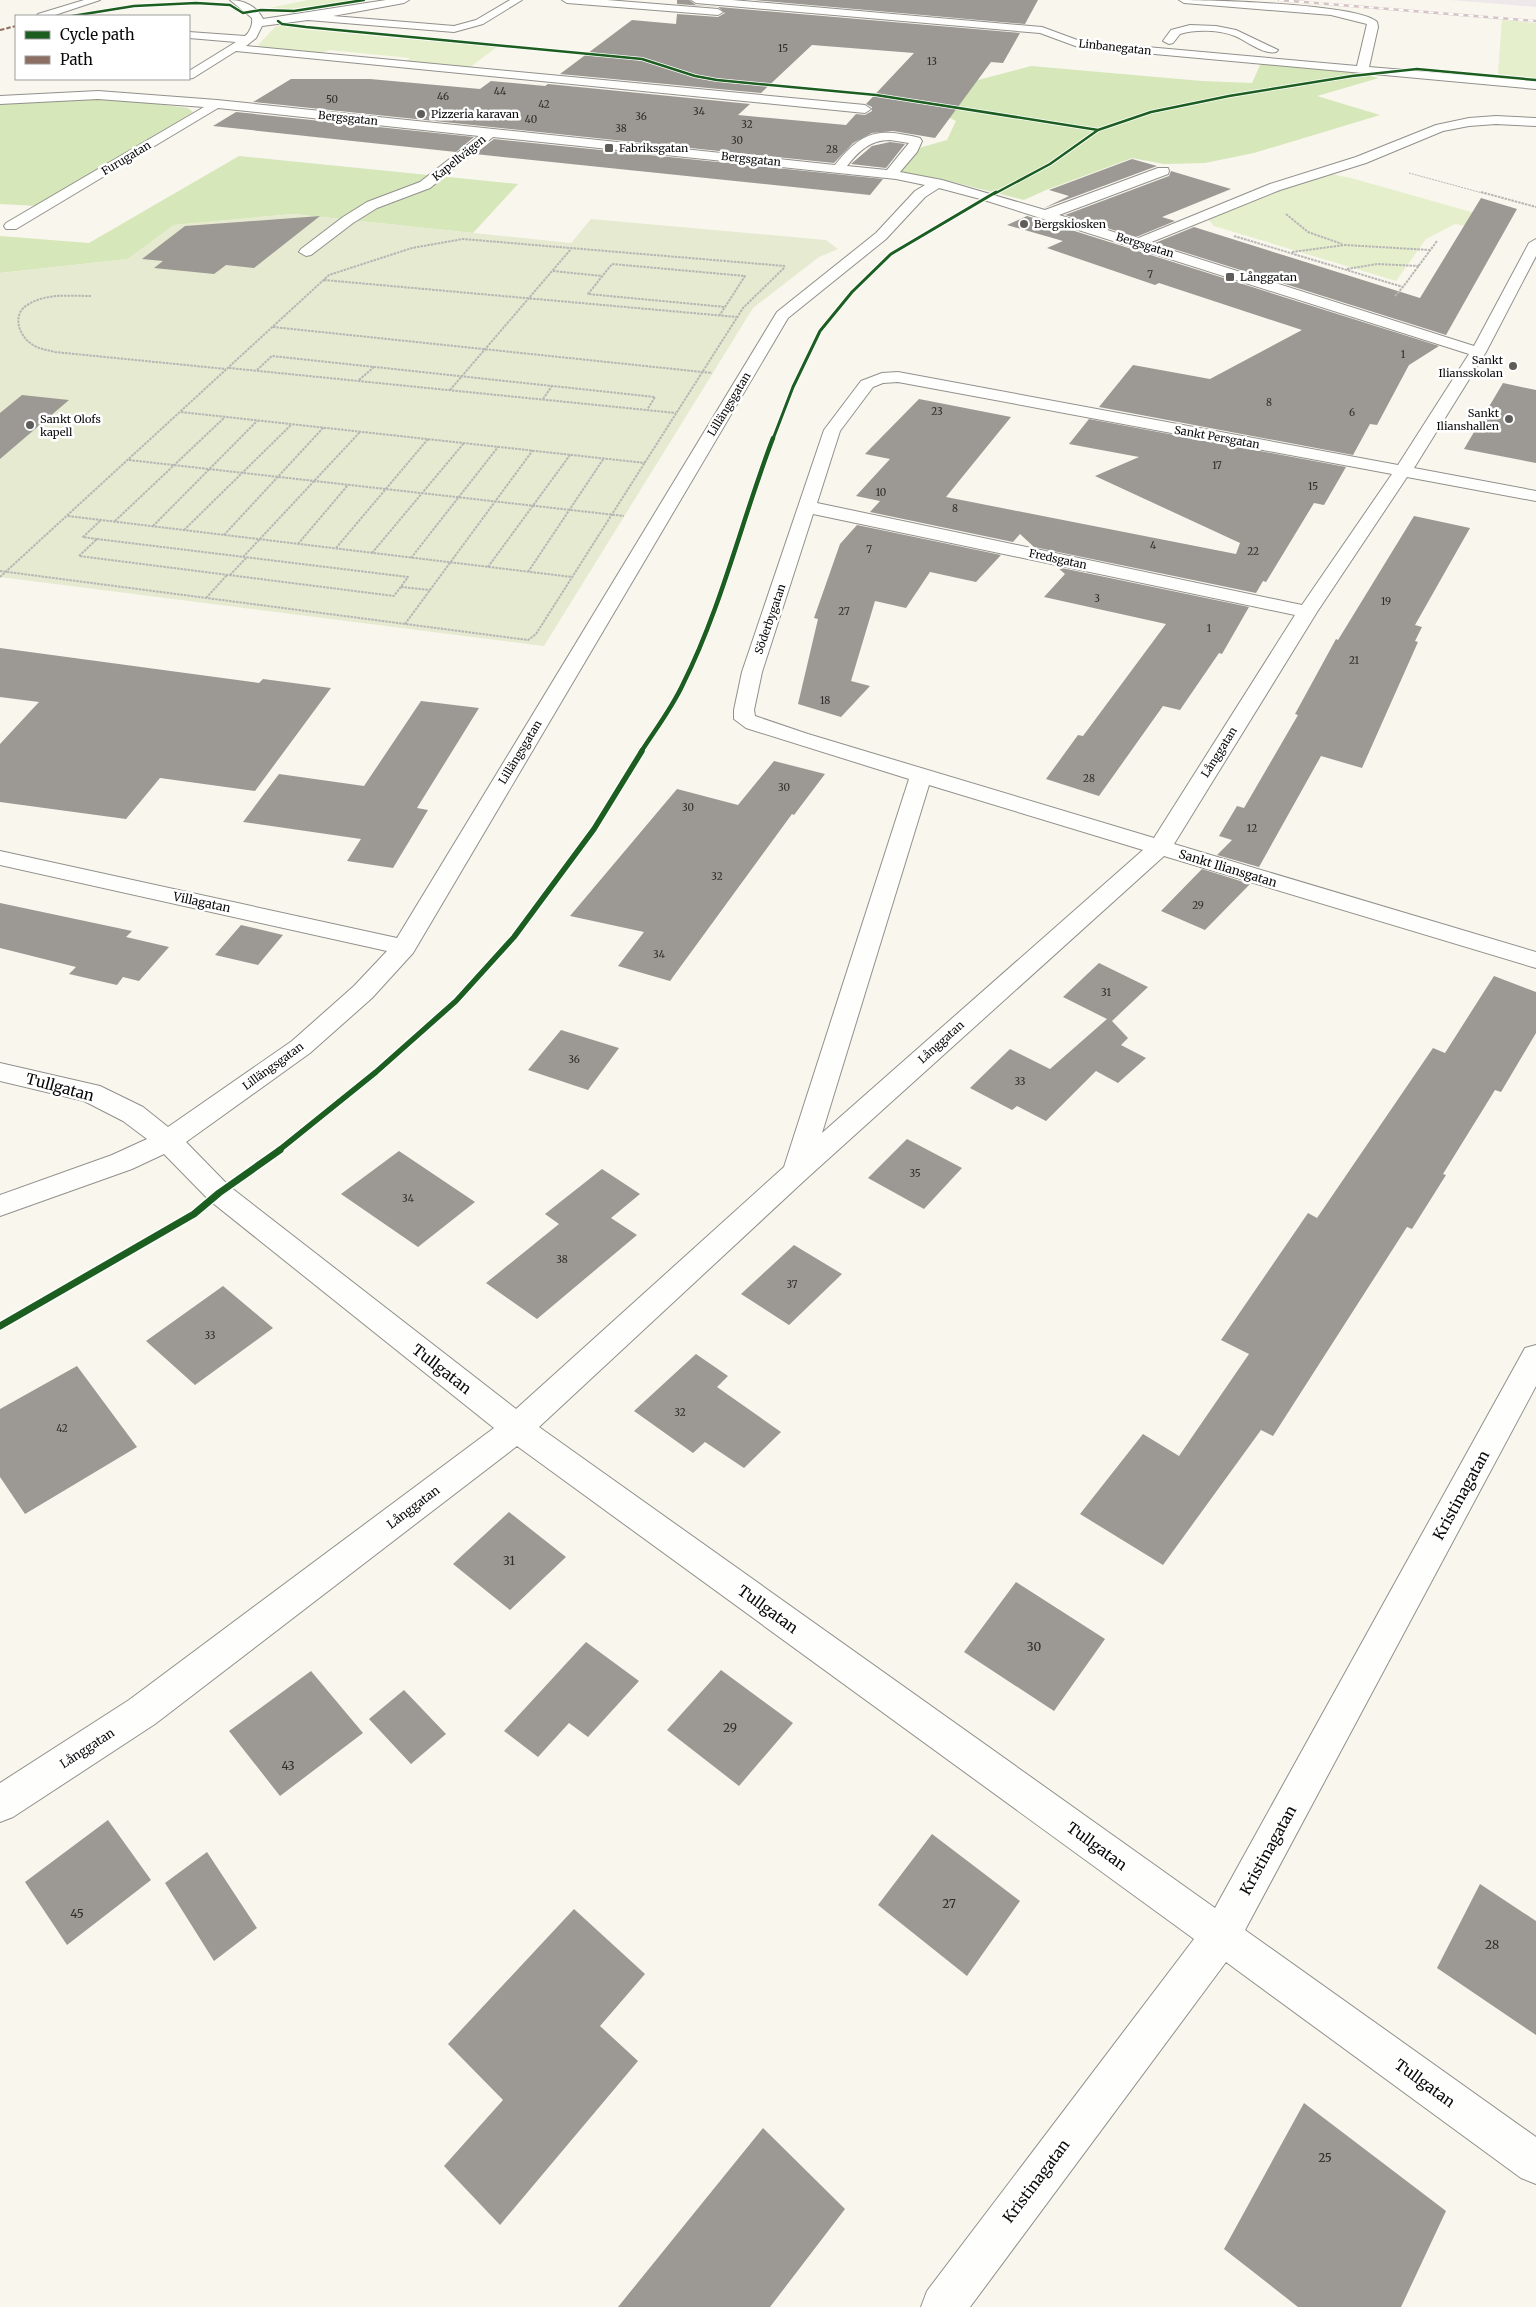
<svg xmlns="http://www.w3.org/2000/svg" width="1536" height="2307" font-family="Merriweather,serif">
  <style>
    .industrial { fill: #efe8eb }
    .green { fill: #e5efcc }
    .forest { fill: #d6e7ba }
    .cemetery { fill: #e6ead0 }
    .building { fill: #9c9893 }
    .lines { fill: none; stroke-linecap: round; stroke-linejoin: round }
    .minor-casing { stroke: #92908c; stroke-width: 2 }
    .path-far1 { stroke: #b7b6b5; stroke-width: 1; stroke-dasharray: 2 1; stroke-linecap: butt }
    .path { stroke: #b7b6b5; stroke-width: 2; stroke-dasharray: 2.5 1; stroke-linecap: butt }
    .minor { fill: #fefefc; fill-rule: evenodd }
    .rail-casing { stroke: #d6c3c4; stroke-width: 2.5 }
    .rail { stroke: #fff; stroke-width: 2; stroke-dasharray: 5; stroke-linecap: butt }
    .quiet { stroke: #8d6e63; stroke-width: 2; stroke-dasharray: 4.5 2; stroke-linecap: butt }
    .cycleway-far4-casing { stroke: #fff; stroke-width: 4 }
    .cycleway-far3-casing { stroke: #fff; stroke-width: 5 }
    .cycleway-far2-casing { stroke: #fff; stroke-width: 6 }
    .cycleway-far1-casing { stroke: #fff; stroke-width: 8 }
    .cycleway-casing { stroke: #fff; stroke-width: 10 }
    .cycleway-far4 { stroke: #1b5e20; stroke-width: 2.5 }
    .cycleway-far3 { stroke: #1b5e20; stroke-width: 3 }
    .cycleway-far2 { stroke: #1b5e20; stroke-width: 4.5 }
    .cycleway-far1 { stroke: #1b5e20; stroke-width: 5.5 }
    .cycleway { stroke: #1b5e20; stroke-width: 7 }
    .poi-dot { fill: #5e5d59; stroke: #fff; stroke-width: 2 }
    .labels { text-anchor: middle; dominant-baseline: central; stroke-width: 5; stroke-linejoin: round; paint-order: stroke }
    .number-label { font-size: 10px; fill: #2e2e2c }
    .far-street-label { font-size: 11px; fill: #0a0a0a; stroke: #fff }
    .far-poi-label { font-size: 11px; fill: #0a0a0a; stroke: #fff; text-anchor: start }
    .street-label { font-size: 12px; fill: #0a0a0a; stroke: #fff }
    .near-number-label { font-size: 12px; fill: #2e2e2c }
    .near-street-label { font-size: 15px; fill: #0a0a0a; stroke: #fff }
  </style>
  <rect width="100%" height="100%" fill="#f9f6ed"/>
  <path class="industrial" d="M1450 0H1536V7Z"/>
  <path class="green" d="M308 0H356L289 9 269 8Z
    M1502 20 1536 23V78L1498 74Z
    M281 25 301 29 497 47 469 68 405 62 410 58 329 50C317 57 271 51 258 45L275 27Z
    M1325 173 1351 178 1496 219 1469 227 1455 224 1426 239 1396 281 1214 226 1207 218 1275 187Z"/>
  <path class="forest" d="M1261 63 1344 70 1379 78 1317 96 1380 115 1254 153 1205 163 1164 164 1132 158 1046 190 1024 200 941 179 894 172 919 148 947 140 956 121 910 98 1031 66 1202 81 1252 83Z
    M77 99 135 101 188 108 193 112 37 206 0 204V103Z
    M239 156 518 184 473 233 293 214 174 225 128 259 0 273V236L89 243Z"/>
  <path class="cemetery" d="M293 214 571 243 591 219 826 240 838 249 819 257 753 308 544 646 0 577V273L128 259 174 225Z"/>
  <path class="building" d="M677 0H689L696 5 1020 33 1003 63 991 62 935 138 893 131 872 133 853 143 834 163 253 102 291 79H370L480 89 491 81 545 86 548 84 750 104 738 115 846 125 856 114 865 115 872 111V107L866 104 914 53 812 45 761 93 560 74 632 20 676 24 677 14 718 17 725 13 718 7 677 4Z
    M754 0H1038L1025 24Z
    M236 112 474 137 456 152 213 126Z
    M494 139 883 179 870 195 475 154Z
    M890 142 905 144 886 168 851 164 872 146Z
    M1132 159 1157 166 1044 208 1069 196 1049 190Z
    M1171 171 1231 189 1162 217 1175 221 1136 237 1065 215 1169 176Z
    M1481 198 1517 209 1446 335 1155 243 1194 227 1420 298Z
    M320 216 254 268 226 265 214 274 154 268 163 261 142 259 185 226Z
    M1027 216 1439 346 1409 365 1377 425 1370 424 1353 455 1099 407 1133 365 1210 379 1302 330 1159 283 1155 285 1047 248 1063 241 1007 225Z
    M1503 383 1536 390V463L1464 449Z
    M22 395 69 400 0 459V413Z
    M919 399 1011 417 946 497 1236 554 1240 543 1095 476 1139 457 1069 444 1089 419 1346 467 1324 505 1314 503 1266 582 1263 581 1256 593 1034 547 1020 534 1013 542 870 512 880 501 856 496 890 459 865 454Z
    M1414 516 1470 528 1415 625 1422 627 1415 641 1418 642 1362 768 1321 756 1259 867 1217 855 1232 840 1219 836 1237 806 1244 808 1298 715 1295 714 1336 639 1338 640Z
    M857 525 1001 555 976 582 930 572 906 608 875 601 851 681 870 686 841 717 798 704 818 619 814 618 840 544Z
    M1057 567 1249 607 1222 654 1219 653 1180 710 1163 706 1099 796 1046 779 1078 735 1083 736 1166 624 1044 597 1065 574Z
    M0 648 259 683 263 679 331 688 255 791 160 778 126 819 0 802V744L39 702 0 697Z
    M421 701 479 708 417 808 428 810 393 868 347 861 361 839 243 822 279 774 364 786Z
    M774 761 825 774 794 815 792 814 670 981 618 966 644 932 570 916 677 789 738 805Z
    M1202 869 1250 884 1205 930 1161 911Z
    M0 903 132 931 126 937 169 947 139 981 123 977 117 985 69 974 76 967 0 948Z
    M241 925 283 935 258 965 215 955Z
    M1099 963 1148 987 1112 1021 1128 1038 1121 1045 1146 1058 1118 1083 1096 1071 1046 1121 1017 1106 1012 1110 970 1088 1010 1049 1050 1069 1107 1019 1063 997Z
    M1494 976 1536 992V1033L1501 1092 1495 1090 1443 1174 1446 1175 1412 1229 1407 1227 1273 1436 1261 1430 1163 1565 1080 1514 1143 1434 1179 1456 1249 1354 1221 1340 1308 1213 1317 1218 1433 1048 1445 1053Z
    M561 1030 619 1048 588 1090 528 1070Z
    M907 1139 962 1168 924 1209 868 1178Z
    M399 1151 475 1202 418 1247 341 1194Z
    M602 1169 640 1194 611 1218 637 1235 537 1319 486 1283 559 1224 545 1214Z
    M794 1245 842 1274 789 1325 741 1294Z
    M223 1286 273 1328 195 1385 146 1341Z
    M696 1354 728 1376 717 1387 781 1432 744 1468 705 1442 693 1453 634 1411Z
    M77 1366 137 1447 25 1514 0 1477V1409Z
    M509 1512 566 1557 510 1610 453 1564Z
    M1016 1582 1105 1639 1054 1711 964 1652Z
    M586 1642 639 1681 588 1737 569 1723 538 1757 504 1731Z
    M721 1670 793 1723 739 1786 667 1730Z
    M311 1671 363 1733 280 1796 229 1731Z
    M404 1690 446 1734 411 1764 369 1719Z
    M108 1820 151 1880 67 1945 25 1882Z
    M932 1834 1020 1901 967 1976 878 1905Z
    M207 1852 257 1928 214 1961 165 1883Z
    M1480 1884 1536 1921V2035L1437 1968Z
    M574 1909 645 1974 600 2026 638 2061 500 2225 444 2166 503 2100 448 2044Z
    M1304 2103 1446 2211 1401 2307H1298L1224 2249Z
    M763 2128 845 2209 770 2307H618Z"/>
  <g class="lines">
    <defs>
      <path id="minor" d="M84 0H100L52 16H37L38 14Z
        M230 0C243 0 257 6 263 19L386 0H409L404 3 333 16 454 26 476 20 510 0H522L483 24 454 32 308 20 262 26 256 38 246 46 865 105 871 109 865 113 236 51 193 78 186 79H189V71L236 42 189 38V32L245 36C250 32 253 24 252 18Z
        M562 0H607L718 9 723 12 718 15 567 3Z
        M691 0H732L1042 27 1080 41 1357 66 1367 24 1331 15 1184 3 1179 0C1211 0 1359 4 1377 22L1378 27 1369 67 1536 81V89L1078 47 1040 33 696 3Z
        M1190 25 1216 26 1236 30 1278 50 1276 52C1263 55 1247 41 1235 36 1219 30 1197 29 1180 34L1173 43 1169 44 1163 41 1171 30Z
        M98 91 217 100 835 165C863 130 878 128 920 138L922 141 917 152 900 172 942 180 1045 210 1158 168H1168L1169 171 1168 174 1059 215 1136 239 1270 184 1356 157 1436 125 1469 118 1496 116 1536 118V126L1496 124 1469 126 1443 131 1366 163 1280 190 1149 243 1474 346 1529 243 1536 239V256L1486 352 1414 468 1536 491V501L1407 477 1317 612 1174 844 1536 952V968L1164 856 806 1179 539 1427 1215 1908 1525 1348 1536 1345V1386L1245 1930 1536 2137V2184L1521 2178 1226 1962 970 2307H921L927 2291 1194 1939 517 1446 155 1724 13 1817 0 1822V1783L129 1700 494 1428 209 1200 164 1154 132 1169 0 1216V1195L112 1155 147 1139 123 1121 84 1101 0 1081V1063L100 1086 143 1107 168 1127 292 1041 354 986 387 951 0 865V851L397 938 777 312 876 233 915 191 925 185 896 179 493 137 430 188 377 208 353 223 311 255 306 256 299 252 301 249 343 217 367 202 420 182 479 136 218 108 16 229H6L4 226 6 223 204 107 98 99 0 104V96ZM890 140 909 143 887 170 847 166C859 151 870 140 890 140ZM939 188 984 200 1469 354 1398 465 898 372 882 373 861 381 824 430 742 672 734 710V719L746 728 909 779 784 1167 516 1409 229 1186 186 1142 310 1053 372 998 413 953 788 318 886 239 925 197ZM898 382 1392 474 1302 605 817 503 840 431 873 387 883 383ZM813 514 1295 615 1154 838 808 734 755 716 754 710 762 672ZM929 785 1143 850 822 1133Z"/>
    </defs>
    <use href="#minor" class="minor-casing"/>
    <path class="path-far1" d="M1409 173 1486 194"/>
    <path class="path" d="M1481 192 1536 207
      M1286 214 1308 232 1342 244
      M1234 236 1403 287 1437 241
      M1292 252 1345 245 1430 250
      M612 264 745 276 725 307 588 294Z
      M1347 269 1377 264 1419 266
      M553 271 602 276
      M324 280 737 317
      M91 296C71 296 47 293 29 304 11 313 18 336 33 345 39 349 47 350 55 352L226 369
      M1395 296 1403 287
      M719 316 725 307
      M273 327 712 373
      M229 368 676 413
      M257 370 272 356 655 397 647 410
      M359 380 374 367
      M450 390 571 249
      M543 399 552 386
      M181 412 645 463
      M129 460 624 516
      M68 516 572 577
      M115 521 225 417
      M153 526 257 421
      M184 530 291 425
      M224 535 323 428
      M97 539 408 577 394 596 79 556Z
      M97 539 83 537 101 520
      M298 544 348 485
      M336 548 428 439
      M372 553 464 443
      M243 557 360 432
      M411 558 498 447
      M488 567 570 455
      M0 571 528 640 536 634 743 308 785 267
      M528 572 604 458
      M230 575 246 558
      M0 577 329 275 412 248 463 239 785 266
      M401 587 430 590
      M206 598 227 575
      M405 624 533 450"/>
    <use href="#minor" class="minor"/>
    <defs>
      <path id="rail" d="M1279 0 1536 21"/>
    </defs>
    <use href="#rail" class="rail-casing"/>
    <use href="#rail" class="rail"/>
    <path class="quiet" d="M0 30 16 26"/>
    <defs>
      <path id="cycleway-far4" d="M72 16 134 6 196 3 230 5 243 13 261 10 294 11 364 0
        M278 21 282 24 306 27 642 59 695 76 717 80 876 95 1098 130
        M994 194 1050 164 1098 130 1151 112 1229 96 1352 76 1417 69 1536 80"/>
      <path id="cycleway-far3" d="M773 439 793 387 820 331 852 292 891 254 996 192"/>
      <path id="cycleway-far2" d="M641 752C655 730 672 708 683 684 722 606 742 519 773 438"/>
      <path id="cycleway-far1" d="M278 1151 376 1072 456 1001 514 937 594 829 642 751"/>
      <path id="cycleway" d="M0 1326 194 1214 219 1193 280 1150"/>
    </defs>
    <use href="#cycleway-far4" class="cycleway-far4-casing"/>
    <use href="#cycleway-far3" class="cycleway-far3-casing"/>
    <use href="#cycleway-far2" class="cycleway-far2-casing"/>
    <use href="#cycleway-far1" class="cycleway-far1-casing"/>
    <use href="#cycleway" class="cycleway-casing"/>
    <use href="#cycleway-far4" class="cycleway-far4"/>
    <use href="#cycleway-far3" class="cycleway-far3"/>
    <use href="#cycleway-far2" class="cycleway-far2"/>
    <use href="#cycleway-far1" class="cycleway-far1"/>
    <use href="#cycleway" class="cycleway"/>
  </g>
  <g class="poi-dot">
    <circle cx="421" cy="114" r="5"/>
    <rect x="604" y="143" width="10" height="10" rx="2.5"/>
    <circle cx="1024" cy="224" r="5"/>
    <rect x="1225" y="272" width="10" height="10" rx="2.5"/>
    <circle cx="1513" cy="366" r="5"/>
    <circle cx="1509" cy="419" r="5"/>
    <circle cx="30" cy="425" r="5"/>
  </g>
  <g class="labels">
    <g class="number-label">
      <text x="783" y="48">15</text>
      <text x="932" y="61">13</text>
      <text x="500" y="91">44</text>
      <text x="443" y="96">46</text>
      <text x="332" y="99">50</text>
      <text x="544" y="104">42</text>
      <text x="699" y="111">34</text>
      <text x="641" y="116">36</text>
      <text x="531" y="119">40</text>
      <text x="747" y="124">32</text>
      <text x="621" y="128">38</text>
      <text x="737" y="140">30</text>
      <text x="832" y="149">28</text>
      <text x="1150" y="274">7</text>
      <text x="1403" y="354">1</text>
      <text x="1269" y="402">8</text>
      <text x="937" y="411">23</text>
      <text x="1352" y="412">6</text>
      <text x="1217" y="465">17</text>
      <text x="1313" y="486">15</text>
      <text x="881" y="492">10</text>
      <text x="955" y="508">8</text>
      <text x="1153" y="545">4</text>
      <text x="869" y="549">7</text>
      <text x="1253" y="551">22</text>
      <text x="1097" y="598">3</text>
      <text x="1386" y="601">19</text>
      <text x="844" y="611">27</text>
      <text x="1209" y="628">1</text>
      <text x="1354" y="660">21</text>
      <text x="825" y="700">18</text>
      <text x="1089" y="778">28</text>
      <text x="784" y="787">30</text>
      <text x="688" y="807">30</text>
      <text x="1252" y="828">12</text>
      <text x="717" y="876">32</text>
      <text x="1198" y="905">29</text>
      <text x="659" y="954">34</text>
      <text x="1106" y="992">31</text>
      <text x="574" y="1059">36</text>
      <text x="1020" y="1081">33</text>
      <text x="915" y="1173">35</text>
      <text x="408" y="1198">34</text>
      <text x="562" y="1259">38</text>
      <text x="792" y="1284">37</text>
      <text x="210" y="1335">33</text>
      <text x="680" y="1412">32</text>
      <text x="62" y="1428">42</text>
    </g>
    <g class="far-street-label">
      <text transform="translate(1115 47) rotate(6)">Linbanegatan</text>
      <text transform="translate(348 118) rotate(6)">Bergsgatan</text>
      <text transform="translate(126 158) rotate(-31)">Furugatan</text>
      <text transform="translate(459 158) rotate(-39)">Kapellvägen</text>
      <text transform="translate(751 159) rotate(6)">Bergsgatan</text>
      <text transform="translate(1145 245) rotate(17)">Bergsgatan</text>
      <text transform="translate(729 404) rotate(-59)">Lillängsgatan</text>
      <text transform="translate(1217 437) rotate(10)">Sankt Persgatan</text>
      <text transform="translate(1058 559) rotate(12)">Fredsgatan</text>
      <text transform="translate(770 619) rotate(-71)">Söderbygatan</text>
      <text transform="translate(520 752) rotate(-59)">Lillängsgatan</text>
      <text transform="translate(1219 752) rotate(-58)">Långgatan</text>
      <text transform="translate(941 1042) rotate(-42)">Långgatan</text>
      <text transform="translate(273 1066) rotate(-36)">Lillängsgatan</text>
    </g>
    <g class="far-poi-label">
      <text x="431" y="114">Pizzeria karavan</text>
      <text x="619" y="148">Fabriksgatan</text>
      <text x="1034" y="224">Bergskiosken</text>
      <text x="1240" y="277">Långgatan</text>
      <text x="1503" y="360" text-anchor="end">Sankt<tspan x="1503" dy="13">Iliansskolan</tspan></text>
      <text x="1499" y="413" text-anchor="end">Sankt<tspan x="1499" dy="13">Ilianshallen</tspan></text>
      <text x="40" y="419">Sankt Olofs<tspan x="40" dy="13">kapell</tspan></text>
    </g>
    <g class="street-label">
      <text transform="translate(1228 868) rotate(17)">Sankt Iliansgatan</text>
      <text transform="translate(202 902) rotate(12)">Villagatan</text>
      <text transform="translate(413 1507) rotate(-37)">Långgatan</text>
      <text transform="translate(87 1748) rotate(-33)">Långgatan</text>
    </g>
    <g class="near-number-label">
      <text x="509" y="1560">31</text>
      <text x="1034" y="1646">30</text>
      <text x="730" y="1727">29</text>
      <text x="288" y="1765">43</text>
      <text x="949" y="1903">27</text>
      <text x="77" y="1913">45</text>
      <text x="1492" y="1944">28</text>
      <text x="1325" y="2157">25</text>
    </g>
    <g class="near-street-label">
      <text transform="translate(60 1087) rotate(15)">Tullgatan</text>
      <text transform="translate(442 1369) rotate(38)">Tullgatan</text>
      <text transform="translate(1461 1495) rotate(-61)">Kristinagatan</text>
      <text transform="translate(768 1609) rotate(36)">Tullgatan</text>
      <text transform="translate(1097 1846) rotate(36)">Tullgatan</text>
      <text transform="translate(1268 1850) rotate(-61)">Kristinagatan</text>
      <text transform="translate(1425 2083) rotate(36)">Tullgatan</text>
      <text transform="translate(1036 2181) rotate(-53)">Kristinagatan</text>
    </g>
  </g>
  <rect x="15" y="15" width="175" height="65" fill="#ffffff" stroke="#9d9d9d"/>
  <rect x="25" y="31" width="25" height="8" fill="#1b5e20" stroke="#9d9d9d"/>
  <text x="60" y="40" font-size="15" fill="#0a0a0a">Cycle path</text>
  <rect x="25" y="56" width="25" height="8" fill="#8d6e63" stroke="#9d9d9d"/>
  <text x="60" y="65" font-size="15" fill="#0a0a0a">Path</text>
</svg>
